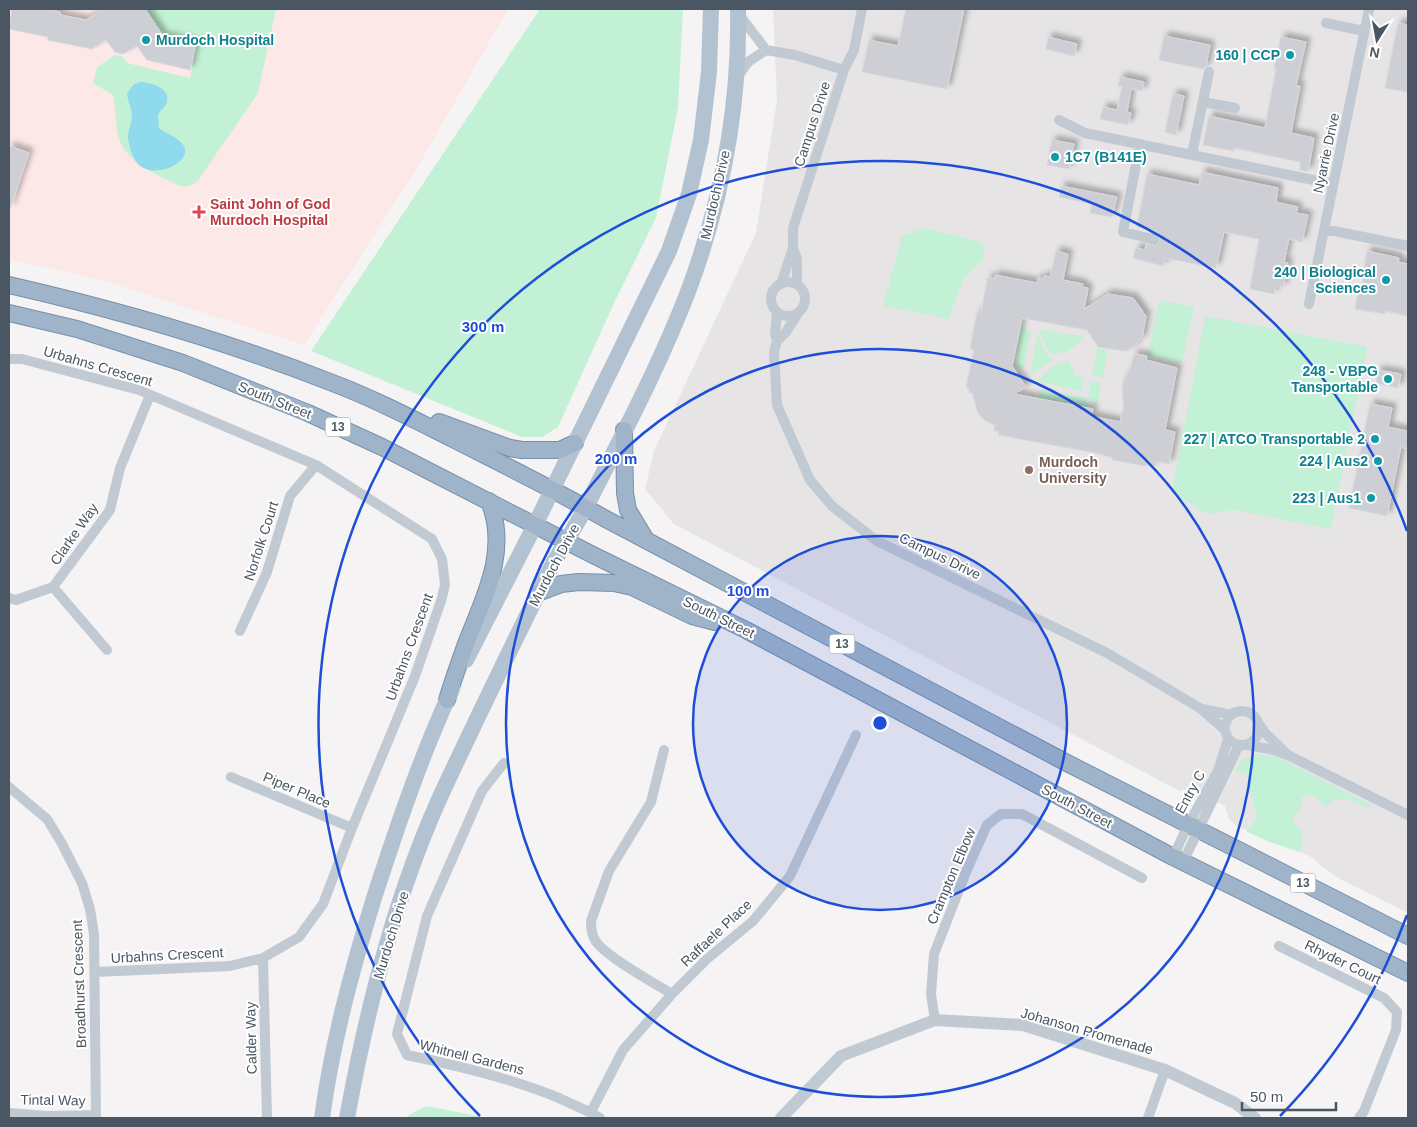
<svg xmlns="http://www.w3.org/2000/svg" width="1417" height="1127" font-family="Helvetica,sans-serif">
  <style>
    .education { fill: #e6e4e5 }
    .medical { fill: #fce8e6 }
    .green { fill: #c3f1d5 }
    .water { fill: #90daee }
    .building { fill: #cdcfd5; stroke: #d7d9de; filter: url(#shadow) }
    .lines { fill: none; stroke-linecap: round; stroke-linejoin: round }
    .trunk-casing { stroke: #7690ad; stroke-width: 18 }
    .minor { stroke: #c1cad2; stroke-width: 10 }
    .tertiary { stroke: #c1cad2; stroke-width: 12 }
    .primary { stroke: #b3c2d1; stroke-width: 16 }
    .trunk { stroke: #9fb4c9; stroke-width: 16 }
    .ring { fill: none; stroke: #1d4ed8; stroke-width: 2.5 }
    .culture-dot { fill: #0f9aa8; stroke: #fff; stroke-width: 2 }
    .health-dot { fill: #e0444e; stroke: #fff; stroke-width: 2 }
    .education-dot { fill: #8d6e63; stroke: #fff; stroke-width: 2 }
    .labels { text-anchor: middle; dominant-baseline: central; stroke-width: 4; stroke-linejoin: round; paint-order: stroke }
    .shield { fill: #fff; stroke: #808990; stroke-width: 1 }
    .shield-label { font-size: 12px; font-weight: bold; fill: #4a5661 }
    .culture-label { font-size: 14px; font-weight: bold; fill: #0d838f; stroke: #fff; text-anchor: end }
    .street-label { font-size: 14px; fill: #4a5661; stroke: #fff }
    .health-label { font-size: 14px; font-weight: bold; fill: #be3a42; stroke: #fff; text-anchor: start }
    .education-label { font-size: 14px; font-weight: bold; fill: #785e54; stroke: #fff; text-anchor: start }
    .centre { fill: #1d4ed8; stroke: #fff; stroke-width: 2.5 }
    .ring-label { font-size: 15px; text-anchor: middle; font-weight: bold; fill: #1d4ed8; stroke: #fff; stroke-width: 4; stroke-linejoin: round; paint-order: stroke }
  </style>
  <defs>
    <filter id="shadow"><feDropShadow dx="4.5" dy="-4.5" stdDeviation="2.5" flood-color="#0004"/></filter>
  </defs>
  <rect width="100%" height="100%" fill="#f5f3f3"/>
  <path class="education" d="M773 9H1408V913L1340 879 1320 865 1313 858 1290 847 1268 840 1235 825 1229 819 1225 806 1192 789 1180 791 1174 788 674 524 645 489 654 451 756 233 777 100Z"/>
  <path class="medical" d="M9 9H508L418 166 304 345 105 281 9 259Z"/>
  <path class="green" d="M145 9H276L258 93 199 179C193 186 186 188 177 185 155 173 123 162 118 134 115 121 116 108 113 95L93 83 97 67 115 55 122 56 127 63 190 78 197 41 190 39V42L163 36Z
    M540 9H683L678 108 656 218 614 303 558 427 542 437H522L311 351Z
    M924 228 978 241 983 246 984 261C962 271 957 297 949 319L883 306 902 236Z
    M1159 300 1194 307 1182 363 1148 356Z
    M1205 316 1367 347 1331 529 1234 510 1207 514 1172 492Z
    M1022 325 1031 333 1023 369 1015 362Z
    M1039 329 1078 336 1082 334 1083 339 1065 353 1061 352 1054 355 1049 353Z
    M1038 333C1043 343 1042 353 1054 359L1030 375Z
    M1097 348 1108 350 1103 378 1092 375Z
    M1067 361 1070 363 1076 376 1084 379 1082 391 1036 381 1057 364H1061Z
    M1091 381 1101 383 1097 407 1088 395Z
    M1039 389 1084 397 1091 408 1039 399Z
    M1257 754 1267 755 1281 759 1371 805 1369 809C1361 804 1342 795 1332 801 1330 801 1327 806 1326 807L1313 795 1304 796 1301 799 1302 806 1293 816C1292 824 1297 824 1301 830 1304 835 1300 841 1302 847L1299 852 1267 841 1246 831 1256 820V811L1250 791 1247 773 1237 771 1236 768 1243 760Z
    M426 1106 488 1118H404Z"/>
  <path class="water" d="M140 82C150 82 171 88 167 102 166 107 160 110 158 115L159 128C166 134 180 138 184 146 194 164 145 184 134 158 131 152 128 142 128 136 128 129 132 123 132 117 132 109 128 102 127 94L133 85Z"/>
  <path class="building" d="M12 9H45L60 12V15L86 20 103 9H145L163 36 196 43 190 70 147 60 137 46 123 54 115 52 106 40 92 49 48 40V37L9 29Z
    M906 9H964L947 89 862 72 869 40 898 46Z
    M1398 23 1408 25V92L1385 88Z
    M1164 36 1210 45 1206 66 1203 69 1159 60Z
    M1048 37 1077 44 1074 56 1046 49Z
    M1281 37 1306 42 1296 86H1300L1291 133 1314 138 1308 172 1300 170V162L1234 148V151L1203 145 1209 116 1265 128 1276 69H1274Z
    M1120 77 1144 82 1142 91 1131 89 1127 112 1131 113 1128 125 1100 119 1103 107 1117 110 1122 87 1118 86Z
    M1173 94 1184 96 1176 135 1165 132Z
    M1052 140 1074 144 1069 169 1047 165Z
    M9 146 29 153 10 209H9Z
    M1202 172 1278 188 1276 202 1298 207 1296 213 1308 215 1302 242 1289 239 1284 262 1288 263 1283 287 1276 286 1274 294 1250 289 1259 239 1224 232 1216 268 1165 258 1163 266 1133 258 1136 248 1145 250 1146 244 1155 245 1160 240 1157 234 1149 231 1150 230 1137 227 1147 174 1199 185Z
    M1061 186 1117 197 1112 217 1090 213 1092 204 1059 197Z
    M1056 251 1068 254 1063 280 1083 284 1082 287 1088 288 1084 309 1108 294 1133 298 1146 316 1142 338 1136 342 1137 344 1126 351 1098 347 1087 330 1022 318 1012 366 1026 387 1014 394 1093 409 1091 416 1120 422 1124 406 1122 394 1123 382 1131 366 1134 354 1147 356 1146 360 1177 368 1165 430 1175 432 1169 464 1156 461V466L1146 464V466L1112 460 1113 458 1096 453 998 435 999 431H994L995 425 984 420 978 413 972 393H969V388H966L974 350 970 349 977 312 981 313 988 277 994 279 995 275 1037 283 1038 278 1044 279V276L1050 277Z
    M1367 251 1399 258 1398 262 1408 264V316L1385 311V314L1355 309 1358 293 1360 294 1366 267H1364Z
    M1378 370 1401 374 1398 388 1376 383Z
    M1370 404 1392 408 1388 427 1408 431V449L1401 447 1387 516 1349 508Z"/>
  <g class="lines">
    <defs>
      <path id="trunk" d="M9 285C118 310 226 341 330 382 373 398 413 419 453 439 504 465 555 490 604 518L1067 763 1408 936
        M9 313 77 329 183 363 308 413 382 447 593 555 746 630 1173 857 1408 973
        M439 422 510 448 522 450H560L575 443
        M624 430 625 493 628 510 646 540
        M540 592 561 584 579 582 614 583 632 587 692 616 715 622
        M447 700C453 680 460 661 467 641 485 596 509 550 489 501"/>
    </defs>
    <use href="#trunk" class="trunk-casing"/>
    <path class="minor" d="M738 13 766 50
      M1326 23 1364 31
      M737 78 748 62 766 50 795 55 844 70
      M1203 102 1235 108
      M1059 120 1085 133 1333 184
      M1140 144 1123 232 1153 239
      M1192 154 1209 72
      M1324 229 1408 246
      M793 248 797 259V284
      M771 299a17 17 0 1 1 34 0a17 17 0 1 1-34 0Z
      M781 284 793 248V228L844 70 854 50 862 9
      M1309 304 1369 9
      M777 312 775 334 777 341 774 352 777 405 810 480 832 506 877 541 1107 653 1200 708 1225 730
      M777 341 786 332 797 315
      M9 359H22L139 390 316 465 432 539 442 559 445 585 441 601 415 676 352 828 323 904 299 937 263 958 230 966 95 972
      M53 587 107 650
      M9 598 16 600 53 587 110 510 120 468 150 395
      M240 631 267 572 290 496 316 465
      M1203 709 1231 715
      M1225 728a17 17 0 1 1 34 0a17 17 0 1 1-34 0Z
      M1259 724 1265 733 1287 754
      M1247 745 1270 749 1290 756 1408 815
      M664 750 651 802 609 871 591 921C591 927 591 934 595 940 603 955 654 983 672 994
      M504 763 482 791 427 916 397 1034 407 1055C459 1066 510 1078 559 1098 573 1105 587 1110 600 1118
      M231 777 352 828
      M9 787 47 819 61 842 82 883 90 909 94 934 96 1118
      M1173 857 1188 825 1218 771 1228 739
      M1183 862 1239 745
      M1279 946 1384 998 1397 1012 1396 1030 1364 1111 1359 1118
      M263 958 267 1118
      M935 1020 931 994 934 954 966 872 987 825 1001 814H1022L1142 878
      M591 1112 623 1050 672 994 707 959 753 921 790 876 856 735
      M9 1113 47 1116 96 1115
      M1148 1118 1165 1070"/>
    <path class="tertiary" d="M781 1118 841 1056 935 1020 1023 1025 1165 1070 1235 1103 1255 1118"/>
    <path class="primary" d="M466 660 535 525 669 251 689 194 701 140 709 72 711 9
      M322 1118C332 1043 352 970 374 898 397 827 421 756 452 689
      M347 1118C368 1003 397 888 447 782 482 708 517 634 554 562 565 543 577 524 587 505 623 434 661 363 689 289 722 200 740 104 738 9"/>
    <use href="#trunk" class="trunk"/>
  </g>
  <circle cx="880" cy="723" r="187" fill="#1d4ed8" fill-opacity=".12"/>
  <g class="ring">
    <circle cx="880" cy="723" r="187"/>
    <circle cx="880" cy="723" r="374"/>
    <path d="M1407 915A561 561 0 0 1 1280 1116M480 1116A561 561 0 1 1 1407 531"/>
  </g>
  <g class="culture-dot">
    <circle cx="146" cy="40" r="5"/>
    <circle cx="1290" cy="55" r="5"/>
    <circle cx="1055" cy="157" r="5"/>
    <circle cx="1386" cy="280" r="5"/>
    <circle cx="1388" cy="379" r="5"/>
    <circle cx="1375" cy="439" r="5"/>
    <circle cx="1378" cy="461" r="5"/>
    <circle cx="1371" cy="498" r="5"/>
  </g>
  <path class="health-dot" d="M196.5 204.5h5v5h5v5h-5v5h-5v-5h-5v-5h5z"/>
  <circle class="education-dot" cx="1029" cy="470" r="5"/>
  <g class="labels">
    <g class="shield">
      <rect x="325.5" y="417.5" width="25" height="19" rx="4"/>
      <rect x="829.5" y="634.5" width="25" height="19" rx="4"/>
      <rect x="1290.5" y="873.5" width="25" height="19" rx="4"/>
    </g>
    <g class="shield-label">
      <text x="338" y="427">13</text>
      <text x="842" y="644">13</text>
      <text x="1303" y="883">13</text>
    </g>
    <g class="culture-label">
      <text x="156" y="40" text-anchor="start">Murdoch Hospital</text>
      <text x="1280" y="55">160 | CCP</text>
      <text x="1065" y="157" text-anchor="start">1C7 (B141E)</text>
      <text x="1376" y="272">240 | Biological<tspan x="1376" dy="16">Sciences</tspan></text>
      <text x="1378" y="371">248 - VBPG<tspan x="1378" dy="16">Tansportable</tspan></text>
      <text x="1365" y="439">227 | ATCO Transportable 2</text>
      <text x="1368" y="461">224 | Aus2</text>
      <text x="1361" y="498">223 | Aus1</text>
    </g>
    <g class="street-label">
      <text transform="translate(812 124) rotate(-72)">Campus Drive</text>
      <text transform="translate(1326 153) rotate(-78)">Nyarrie Drive</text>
      <text transform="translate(715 195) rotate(-77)">Murdoch Drive</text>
      <text transform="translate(98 366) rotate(16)">Urbahns Crescent</text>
      <text transform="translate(275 400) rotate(22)">South Street</text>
      <text transform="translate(74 534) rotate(-55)">Clarke Way</text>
      <text transform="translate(261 541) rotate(-72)">Norfolk Court</text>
      <text transform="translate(940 556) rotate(26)">Campus Drive</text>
      <text transform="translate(554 565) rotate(-62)">Murdoch Drive</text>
      <text transform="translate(719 617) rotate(26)">South Street</text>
      <text transform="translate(409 647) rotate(-70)">Urbahns Crescent</text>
      <text transform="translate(297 790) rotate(23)">Piper Place</text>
      <text transform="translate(1190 792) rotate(-61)">Entry C</text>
      <text transform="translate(1077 806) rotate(28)">South Street</text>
      <text transform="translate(951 876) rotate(-67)">Crampton Elbow</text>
      <text transform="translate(716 933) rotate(-43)">Raffaele Place</text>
      <text transform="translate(391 935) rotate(-73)">Murdoch Drive</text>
      <text transform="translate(167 955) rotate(-3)">Urbahns Crescent</text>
      <text transform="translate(1343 962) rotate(26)">Rhyder Court</text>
      <text transform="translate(79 984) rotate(-92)">Broadhurst Crescent</text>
      <text transform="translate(1087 1031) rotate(16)">Johanson Promenade</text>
      <text transform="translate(251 1038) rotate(-91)">Calder Way</text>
      <text transform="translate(472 1057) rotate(14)">Whitnell Gardens</text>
      <text transform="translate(53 1100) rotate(1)">Tintal Way</text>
    </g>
    <g class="health-label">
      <text x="210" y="204">Saint John of God<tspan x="210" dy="16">Murdoch Hospital</tspan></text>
    </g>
    <g class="education-label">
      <text x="1039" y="462">Murdoch<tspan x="1039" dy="16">University</tspan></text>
    </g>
  </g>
  <circle cx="880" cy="723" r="8" class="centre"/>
  <g class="ring-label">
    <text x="483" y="332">300 m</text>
    <text x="616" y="464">200 m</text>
    <text x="748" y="596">100 m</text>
  </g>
  <rect width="1417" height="1127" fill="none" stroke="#4a5661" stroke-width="20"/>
  <g transform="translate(1377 40) rotate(191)" stroke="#ffffff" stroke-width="4" paint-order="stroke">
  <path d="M0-4L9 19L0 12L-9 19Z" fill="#4a5661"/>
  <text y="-8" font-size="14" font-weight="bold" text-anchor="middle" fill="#4a5661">N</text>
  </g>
  <path d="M1242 1102v8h94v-8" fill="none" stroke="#4a5661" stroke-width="2.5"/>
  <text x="1250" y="1102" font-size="15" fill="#4a5661" stroke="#ffffff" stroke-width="4" paint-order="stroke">50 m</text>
</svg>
